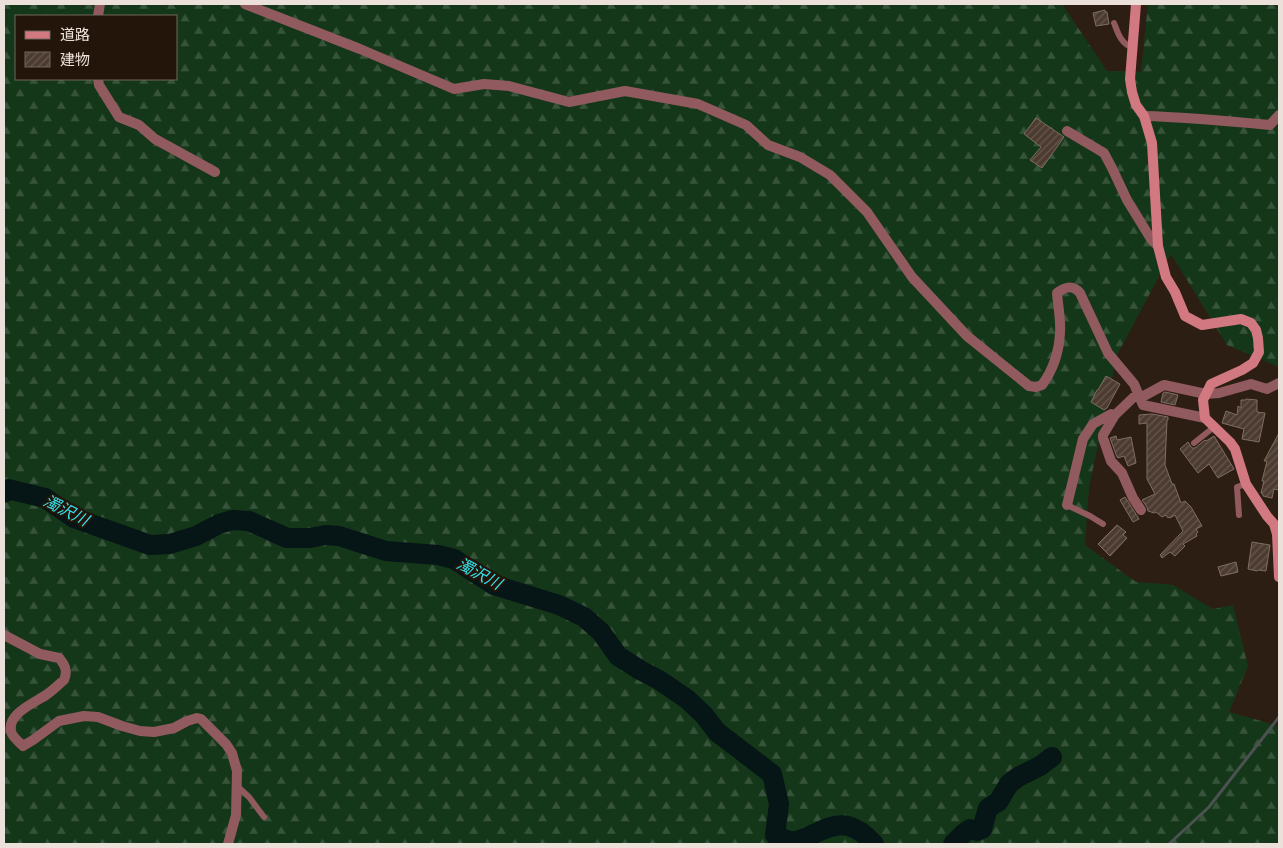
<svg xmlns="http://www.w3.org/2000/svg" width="1283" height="848" font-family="Signika,'Noto Sans JP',sans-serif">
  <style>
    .forest { fill: url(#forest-firs); fill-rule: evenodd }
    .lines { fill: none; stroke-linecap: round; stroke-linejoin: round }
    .stream { stroke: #4b5251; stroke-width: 3 }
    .river { stroke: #061516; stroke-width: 20 }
    .building { fill: url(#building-hatch); stroke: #7f6d61 }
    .lane { stroke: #915a5f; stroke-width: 6 }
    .street { stroke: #915a5f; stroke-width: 10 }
    .secondary { stroke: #d17881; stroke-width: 10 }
    .labels { text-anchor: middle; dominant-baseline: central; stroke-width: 4.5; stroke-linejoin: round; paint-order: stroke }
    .water-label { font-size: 16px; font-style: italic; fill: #33e3ec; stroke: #23150a }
  </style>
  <defs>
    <pattern id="forest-firs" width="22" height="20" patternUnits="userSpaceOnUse" patternTransform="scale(1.25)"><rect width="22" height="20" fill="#153719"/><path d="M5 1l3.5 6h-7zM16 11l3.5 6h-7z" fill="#37543a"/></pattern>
    <pattern id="building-hatch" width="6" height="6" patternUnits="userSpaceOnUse" patternTransform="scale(1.25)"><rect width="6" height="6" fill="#4c3b30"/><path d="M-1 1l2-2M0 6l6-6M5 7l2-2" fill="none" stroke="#66574d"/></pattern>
  </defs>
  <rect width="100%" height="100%" fill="#2d1e14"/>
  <path class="forest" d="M4 4H1062L1107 71 1141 72 1148 4H1279V367L1227 345 1171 254 1117 355 1089 487 1085 545 1136 582 1173 585 1213 609 1233 605 1248 666 1229 712 1279 726V844H4ZM16 16H176V79H16Z"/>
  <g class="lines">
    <path class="stream" d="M1169 844 1209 807 1279 717"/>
    <path class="river" d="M4 493 8 489 45 498 74 518 150 545 170 544 196 536 219 524 232 520 249 521 287 538H310L326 535 339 536 386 551 438 555 454 559 494 585 559 605 584 617 601 632 618 656 640 670 659 680 687 699 704 715 717 732 772 774 779 804 775 835C781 837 788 842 794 841 801 841 809 836 816 833 841 820 855 823 874 844
      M953 844 964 833 970 829 977 831 982 829 988 808 998 802 1009 784 1018 777 1040 766 1052 757"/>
  </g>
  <path class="building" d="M1105 10V12H1107L1109 24 1096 26 1093 13Z
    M1036 118 1064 137 1042 168 1030 160 1041 147 1024 134Z
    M1106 376 1120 384 1107 408 1104 410 1091 402 1097 390H1098Z
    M1165 392 1178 395 1175 405 1161 402 1163 393Z
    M1246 399 1257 400V412L1265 413 1259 442 1242 439 1244 429 1222 423 1226 411 1237 415 1238 406 1241 408V400H1246Z
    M1152 414 1168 417V420H1167L1165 465 1172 484H1174L1181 503 1185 501 1191 507 1202 526 1196 529 1198 532 1196 534 1197 536 1183 544 1185 546 1175 556 1170 552 1162 558 1160 555 1183 531 1175 515 1170 518 1169 517 1168 518 1166 515 1162 517 1156 512 1154 513 1148 511 1147 507 1142 500 1155 494 1147 479V423L1139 424V415Z
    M1279 433V490L1274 489 1272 498 1263 496V494L1261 493 1264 481H1262L1267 461H1264Z
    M1116 436 1117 440 1131 437 1136 463 1128 466 1124 456 1118 458 1117 457 1110 438Z
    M1214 436 1234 469 1218 478 1209 464 1198 473 1180 449 1188 442 1192 448H1195L1205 440 1206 441Z
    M1125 497 1139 519 1133 522 1120 500Z
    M1117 525 1126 532 1123 535 1127 538 1110 556 1098 544Z
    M1252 542 1270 545 1266 571 1258 570 1257 571 1248 569Z
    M1236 562 1238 572 1221 576 1218 567Z"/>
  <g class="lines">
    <path class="lane" d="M1114 23C1118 33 1121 44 1132 47
      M1194 443 1214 427
      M1067 505 1090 516 1103 524
      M1239 515 1237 487 1246 484
      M236 785 249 797 264 817"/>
    <path class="street" d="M245 4 360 49 454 89 484 84 509 86 569 102 625 91 698 104 746 125 768 145 800 157 830 175 867 212 912 277 967 336 1029 386 1036 387 1042 385C1053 370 1059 352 1060 333 1061 320 1058 306 1057 293 1066 286 1073 285 1080 293L1108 353 1134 384 1143 405 1205 418
      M98 16 100 4
      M98 79 99 85 119 117 139 125 155 139 215 172
      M1144 116C1186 117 1228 121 1270 125L1279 115
      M1067 131 1104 153 1112 168 1127 200 1151 239 1158 246
      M1137 394 1115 415 1103 435V438L1111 461 1122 473 1133 498 1141 510
      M1140 398 1164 385 1206 394 1219 393 1251 384 1267 389 1279 383
      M1067 505 1083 439 1093 424 1111 414 1115 415
      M4 635 40 654 59 658C65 665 68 671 64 680 58 685 52 691 46 695 34 703 4 715 12 734 15 739 19 742 23 746L33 740 59 721 84 716 98 717 122 726 140 731 154 732 174 728 187 721 197 718 201 719 226 744 232 753 237 771 236 815 228 844"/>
    <path class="secondary" d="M1136 4 1130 79 1132 92 1136 105 1144 116 1152 143 1158 246 1166 277 1175 292 1185 316 1202 325 1241 319 1251 323 1256 330 1258 338 1259 352 1253 363 1242 370 1211 384 1203 400 1205 418 1230 442 1235 449 1246 484 1267 516 1274 524 1277 534 1279 577"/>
  </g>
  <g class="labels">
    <g class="water-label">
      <text transform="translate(66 511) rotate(27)">濁沢川</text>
      <text transform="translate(479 574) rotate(28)">濁沢川</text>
    </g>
  </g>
  <rect width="1283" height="848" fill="none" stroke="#ece1da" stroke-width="10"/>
  <rect x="15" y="15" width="162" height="65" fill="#23150a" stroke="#73675d"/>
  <rect x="25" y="31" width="25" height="8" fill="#d17881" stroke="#73675d"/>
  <text x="60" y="40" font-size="15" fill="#ece1da">道路</text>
  <rect x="25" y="52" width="25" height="15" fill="url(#building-hatch)" stroke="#73675d"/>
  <text x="60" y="65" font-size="15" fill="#ece1da">建物</text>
</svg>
